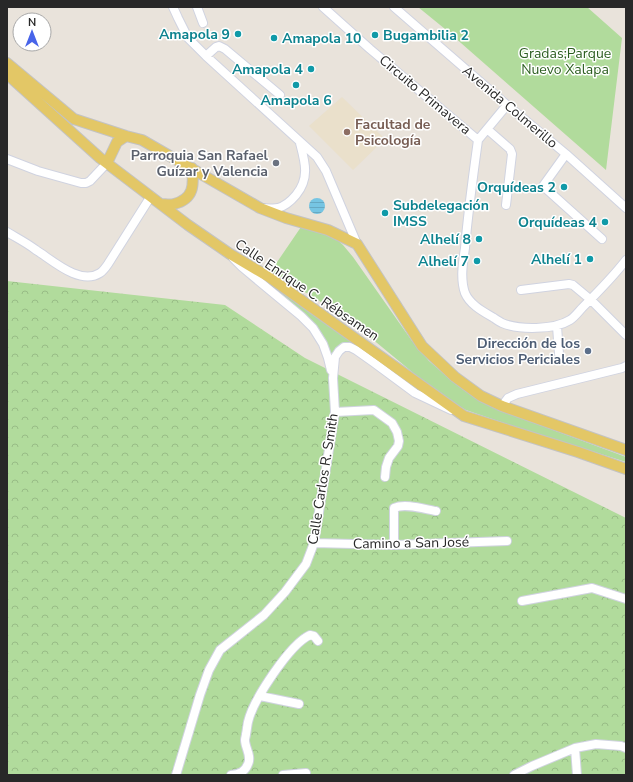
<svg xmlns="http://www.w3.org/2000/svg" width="633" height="782" font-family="'Nunito Sans',sans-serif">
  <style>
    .education { fill: #eae0cb }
    .grass { fill: #b1db9c }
    .forest { fill: url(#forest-crowns) }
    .water { fill: url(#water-rules) }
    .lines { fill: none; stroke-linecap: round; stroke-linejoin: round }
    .minor-casing { stroke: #d0d3e0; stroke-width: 10 }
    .major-casing { stroke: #c3c3c3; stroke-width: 12 }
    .minor { stroke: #fff; stroke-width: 8 }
    .major { stroke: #e3c766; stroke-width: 10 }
    .culture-dot { fill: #0f9aa8; stroke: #fff; stroke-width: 1.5 }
    .education-dot { fill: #8d6e63; stroke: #fff; stroke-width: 1.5 }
    .worship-dot { fill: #6b7280; stroke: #fff; stroke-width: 1.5 }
    .service-dot { fill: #5c6f8a; stroke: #fff; stroke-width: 1.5 }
    .labels { text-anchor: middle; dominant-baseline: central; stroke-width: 3; stroke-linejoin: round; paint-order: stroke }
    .culture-label { font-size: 14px; font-weight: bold; fill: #0d838f; stroke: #fff; text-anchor: end }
    .park-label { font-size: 14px; fill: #2c5e20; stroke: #fff }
    .street-label { font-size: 14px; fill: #282828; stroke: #fff }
    .education-label { font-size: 14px; font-weight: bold; fill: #785e54; stroke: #fff; text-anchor: start }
    .worship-label { font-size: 14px; font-weight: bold; fill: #5b616d; stroke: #fff; text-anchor: end }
    .service-label { font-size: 14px; font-weight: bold; fill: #4e5e75; stroke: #fff; text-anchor: end }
  </style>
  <defs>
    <pattern id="forest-crowns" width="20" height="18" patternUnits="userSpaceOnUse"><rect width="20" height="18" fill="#b1db9c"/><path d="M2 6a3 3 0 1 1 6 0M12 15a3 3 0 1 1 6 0" fill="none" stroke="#98bc86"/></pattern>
    <pattern id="water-rules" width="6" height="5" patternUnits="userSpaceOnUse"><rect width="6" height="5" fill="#76c5e3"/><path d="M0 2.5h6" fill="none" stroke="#66a9c3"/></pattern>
  </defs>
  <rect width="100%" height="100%" fill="#e9e3db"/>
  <path class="education" d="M342 97 385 139 353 170 309 126Z"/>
  <path class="grass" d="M418 7H587L622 38 606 170 445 29Z
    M301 227 334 237 343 245 353 257 412 341 429 361 452 381 479 400 502 411 626 457V462L576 446 504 423 466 410 440 395 365 333 329 307 271 271Z
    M243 264 444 403 420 391 364 350 352 344 346 343 341 345 331 354 316 327 298 308 271 285Z"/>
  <path class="forest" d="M7 281 225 305 305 358 626 518V775H7Z"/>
  <path class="water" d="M309 206a8 8 0 1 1 16 0a8 8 0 1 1-16 0Z"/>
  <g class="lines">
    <defs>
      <path id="minor" d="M173 7 178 18 188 38 206 56 317 157 326 171 357 244
        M197 7 203 23
        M323 7 370 49 478 140
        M394 7 507 105 566 154 626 208
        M206 56 216 47 219 46 225 49 280 95
        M487 129 510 149 512 154 506 205
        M478 140C473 176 468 212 465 248 463 262 460 279 465 293 470 305 484 312 494 318 497 320 500 322 502 323 519 330 554 330 570 320 575 317 579 311 583 307 598 292 613 277 626 260
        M478 140 507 105
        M566 154 543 186 602 239
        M7 159 38 171 81 183H86L90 181 107 163
        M263 208C267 208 273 209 278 208 285 206 291 201 296 195 310 178 305 162 300 143
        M7 232C17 238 27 243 36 250 52 260 80 286 100 273 103 271 106 267 108 264L151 196
        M233 258 242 267 301 316 313 328 323 344 328 358 331 370
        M521 290 569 284 573 285 591 300 626 335
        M557 326 559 354
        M502 406 508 398 517 394 622 368 626 366
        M335 412 374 410 392 423 397 432 399 441 398 446 389 458 386 467 385 477
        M314 543 394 545 507 541
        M394 545V508C405 503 424 509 436 511
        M522 601 592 588 595 589 626 599
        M260 696 299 704
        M575 748 577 775
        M176 775 200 695 209 670 220 650 264 615 285 592 306 564 314 543 335 412 333 378 335 357 339 351 344 347H350L356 350 373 362 415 393 451 410
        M231 775C239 774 245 772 248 764 252 756 245 748 245 740 245 738 246 736 246 734 247 730 247 726 248 722 253 700 290 644 310 635L314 636 318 641
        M283 775 306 773
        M514 775 532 766 575 748 596 744 621 746 626 748"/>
      <path id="major" d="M7 63 74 119 126 136 142 140 260 208 286 218 328 230 357 244 422 346 455 377 481 396 502 406 626 450
        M7 74 100 158 188 225 230 254 269 277 464 416 578 452 626 469
        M107 163 117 142 126 136
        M161 204C165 204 170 205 174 204 194 199 194 185 192 168"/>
    </defs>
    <use href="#minor" class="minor-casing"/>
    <use href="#major" class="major-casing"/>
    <use href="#minor" class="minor"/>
    <use href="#major" class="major"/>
  </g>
  <g class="culture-dot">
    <circle cx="238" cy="34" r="4"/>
    <circle cx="375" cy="35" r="4"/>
    <circle cx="274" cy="38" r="4"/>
    <circle cx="311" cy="69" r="4"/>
    <circle cx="296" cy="85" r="4"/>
    <circle cx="564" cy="187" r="4"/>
    <circle cx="385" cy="213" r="4"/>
    <circle cx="605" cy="222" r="4"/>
    <circle cx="479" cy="239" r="4"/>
    <circle cx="590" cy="259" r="4"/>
    <circle cx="477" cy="261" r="4"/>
  </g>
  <circle class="education-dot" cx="347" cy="132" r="4"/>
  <circle class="worship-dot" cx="276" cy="163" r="4"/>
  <circle class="service-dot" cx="588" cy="351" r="4"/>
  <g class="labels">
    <g class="culture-label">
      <text x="230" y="34">Amapola 9</text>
      <text x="383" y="35" text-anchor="start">Bugambilia 2</text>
      <text x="282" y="38" text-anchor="start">Amapola 10</text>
      <text x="303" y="69">Amapola 4</text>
      <text x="296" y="100" text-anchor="middle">Amapola 6</text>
      <text x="556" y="187">Orquídeas 2</text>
      <text x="393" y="205" text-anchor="start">Subdelegación<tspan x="393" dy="16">IMSS</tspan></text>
      <text x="597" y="222">Orquídeas 4</text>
      <text x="471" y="239">Alhelí 8</text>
      <text x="582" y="259">Alhelí 1</text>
      <text x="469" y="261">Alhelí 7</text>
    </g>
    <g class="park-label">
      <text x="565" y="53">Gradas;Parque<tspan x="565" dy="16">Nuevo Xalapa</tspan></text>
    </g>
    <g class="street-label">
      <text transform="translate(425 95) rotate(40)">Circuito Primavera</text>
      <text transform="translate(510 107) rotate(40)">Avenida Colmerillo</text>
      <text transform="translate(307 290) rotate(34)">Calle Enrique C. Rébsamen</text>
      <text transform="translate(323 479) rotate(-81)">Calle Carlos R. Smith</text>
      <text transform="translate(411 543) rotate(-1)">Camino a San José</text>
    </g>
    <g class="education-label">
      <text x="355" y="124">Facultad de<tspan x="355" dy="16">Psicología</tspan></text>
    </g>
    <g class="worship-label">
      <text x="268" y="155">Parroquia San Rafael<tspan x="268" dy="16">Guízar y Valencia</tspan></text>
    </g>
    <g class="service-label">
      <text x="580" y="343">Dirección de los<tspan x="580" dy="16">Servicios Periciales</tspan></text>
    </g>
  </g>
  <rect width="633" height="782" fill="none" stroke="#282828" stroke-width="16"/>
  <g transform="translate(32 32)"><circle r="19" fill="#ffffff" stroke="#a9a9a9"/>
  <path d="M0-3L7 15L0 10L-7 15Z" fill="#4864e9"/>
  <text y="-6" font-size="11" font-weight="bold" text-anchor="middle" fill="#282828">N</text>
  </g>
</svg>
